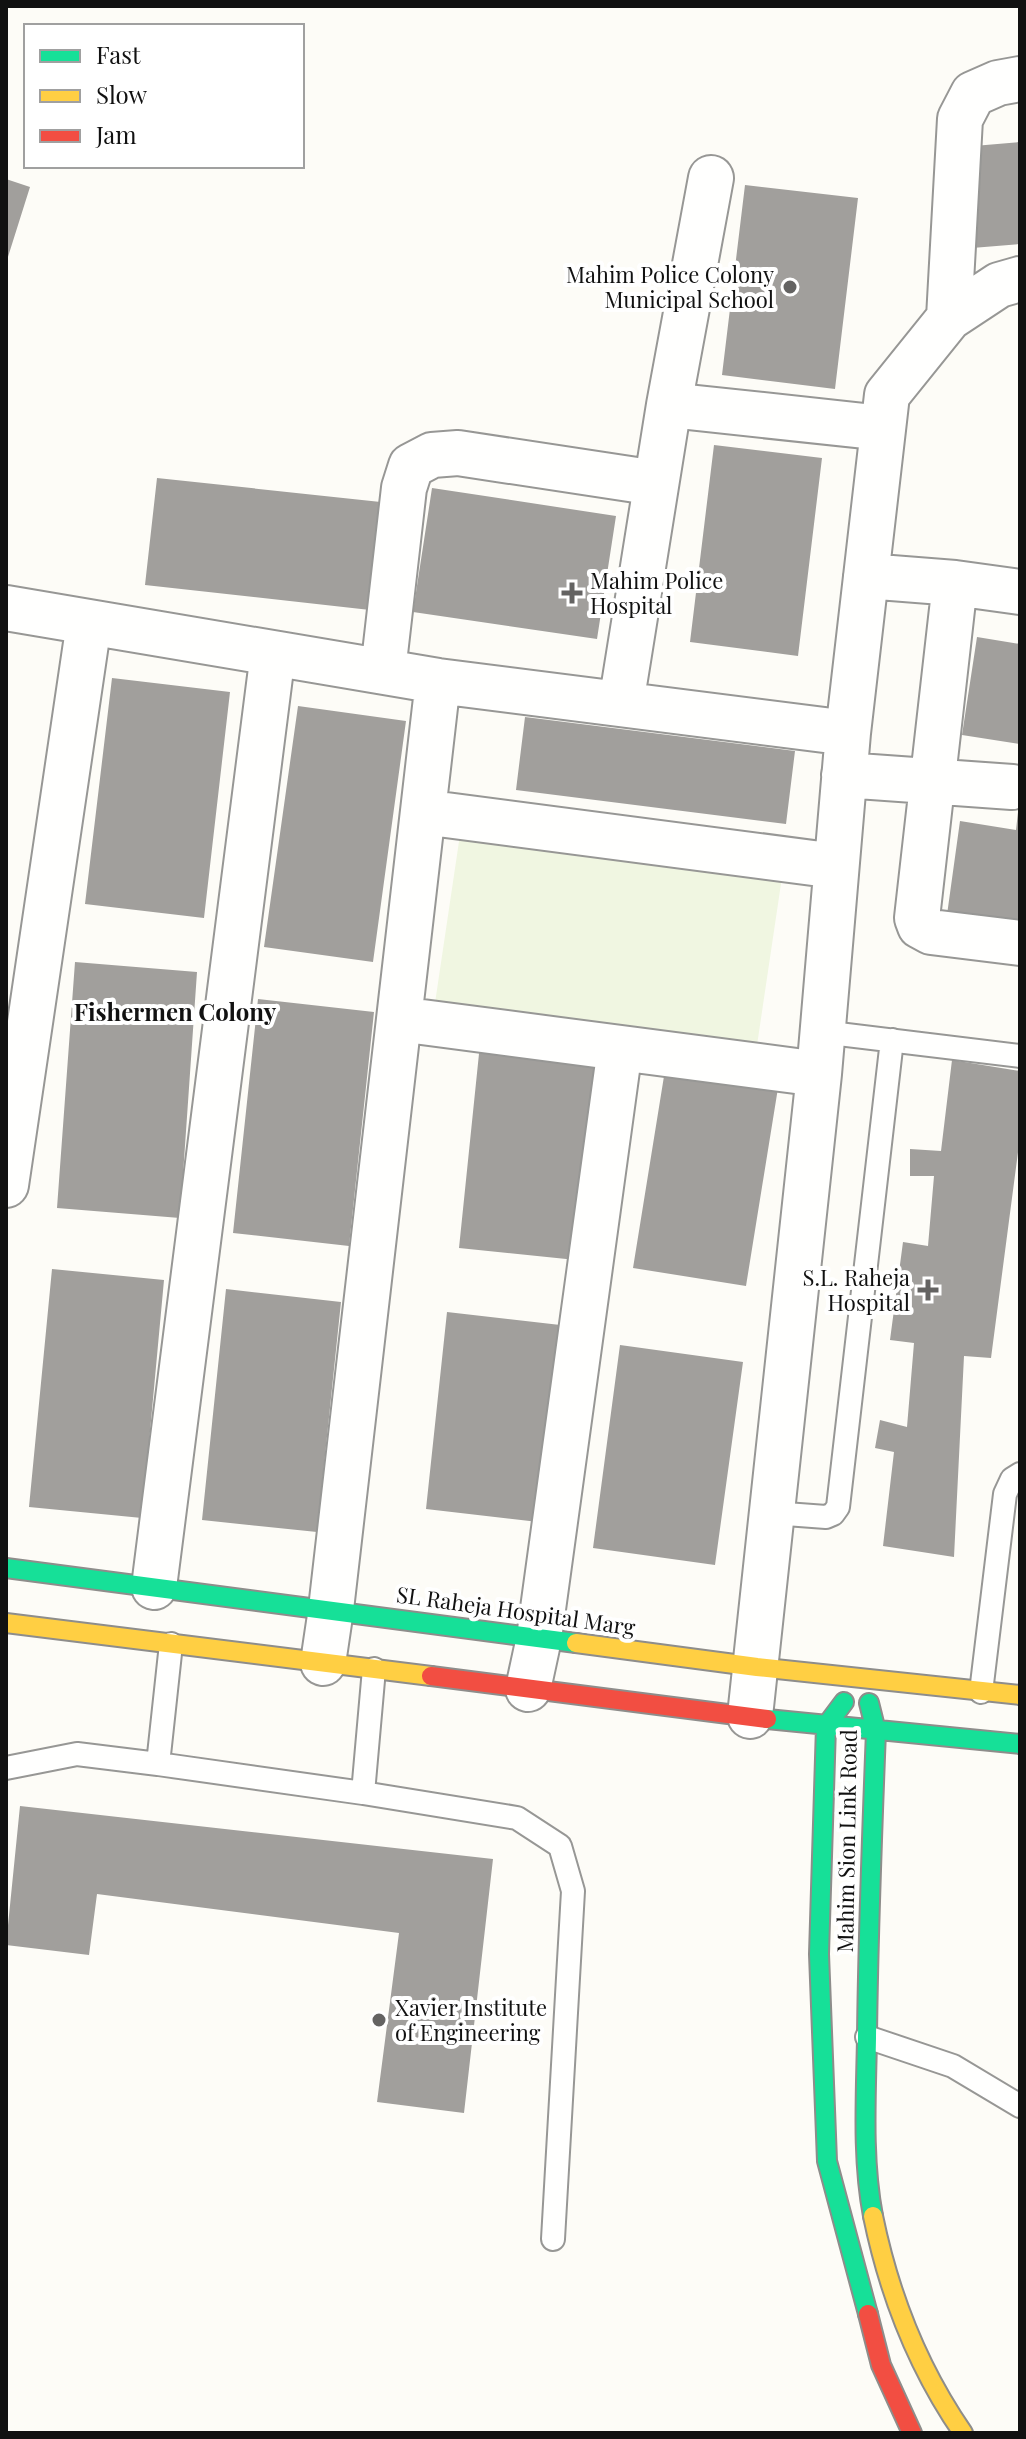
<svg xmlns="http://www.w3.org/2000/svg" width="1026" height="2439" font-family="'Playfair Display',serif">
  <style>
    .pitch { fill: #f0f6e1 }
    .building { fill: #a19f9c }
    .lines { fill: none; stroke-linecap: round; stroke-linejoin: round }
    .lane-casing { stroke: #979795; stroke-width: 26 }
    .street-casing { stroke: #979795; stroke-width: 48 }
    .fast-casing { stroke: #8e8d8b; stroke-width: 22 }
    .slow-casing { stroke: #8e8d8b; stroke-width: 22 }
    .jam-casing { stroke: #8e8d8b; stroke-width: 22 }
    .lane { stroke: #fffffe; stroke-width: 22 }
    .street { stroke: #fffffe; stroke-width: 44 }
    .fast { stroke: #16e098; stroke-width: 18 }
    .slow { stroke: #ffcf43; stroke-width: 18 }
    .jam { stroke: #f24e42; stroke-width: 18 }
    .poi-dot { fill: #646362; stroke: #fff; stroke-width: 3 }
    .labels { text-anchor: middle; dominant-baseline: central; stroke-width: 8; stroke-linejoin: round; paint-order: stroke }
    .poi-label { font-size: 22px; fill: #111; stroke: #fff; text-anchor: end }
    .street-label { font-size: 22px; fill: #111; stroke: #fff }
    .neighbourhood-label { font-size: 24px; font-weight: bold; fill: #111; stroke: #fff }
  </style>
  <rect width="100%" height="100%" fill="#fdfcf7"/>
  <path class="pitch" d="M461 828 782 877 756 1052 435 1003Z"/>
  <path class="building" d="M1020 142V244L972 248 962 147Z
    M6 179 30 187 7 260H6Z
    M745 185 858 198 835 389 722 375Z
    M714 445 822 458 798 656 690 642Z
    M157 478 390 503 379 611 145 585Z
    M432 488 616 516 597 639 413 612Z
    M977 637 1020 644V744L962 735Z
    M112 678 230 692 204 918 85 904Z
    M298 706 406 721 373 962 264 947Z
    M525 717 795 751 786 824 516 790Z
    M1018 812H1020V926L946 922 960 821 1016 830Z
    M75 962 197 972 180 1218 57 1208Z
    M258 999 374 1012 349 1246 233 1233Z
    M480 1044 597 1056 576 1260 459 1248Z
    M952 1060 1020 1071V1137L991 1358 964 1356 954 1557 883 1546 894 1452 875 1448 880 1420 907 1427 914 1343 890 1340 903 1242 928 1246 934 1176H910V1149L941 1151Z
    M665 1070 778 1088 746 1286 633 1268Z
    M52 1269 164 1280 142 1518 29 1507Z
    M226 1289 341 1302 317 1532 202 1520Z
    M447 1312 569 1326 547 1523 426 1509Z
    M620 1345 743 1362 715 1565 593 1548Z
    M20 1806 493 1859 464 2113 377 2102 399 1933 97 1894 89 1955 6 1945Z"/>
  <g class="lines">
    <defs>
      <path id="lane" d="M822 1032 1020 1056
        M772 1513 826 1517 833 1514 838 1507 892 1040
        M171 1644 158 1764 363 1793
        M374 1669 363 1793 517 1818 560 1846 573 1891 553 2239
        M981 1692 1005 1494 1012 1479 1020 1474
        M6 1768 77 1754 158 1764
        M867 2037 953 2066 1020 2106"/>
      <path id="street" d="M949 318 960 119 973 94 998 83 1020 79
        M669 405 711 178
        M866 576 955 583 1020 592
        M955 583 917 918 920 926 931 932 1020 943
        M6 608 438 681 848 733
        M383 671 404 488 411 466 432 455 458 453 656 483
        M621 704 669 405 883 428
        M844 775 1012 787
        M423 812 836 866
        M399 1019 819 1074
        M6 1185 89 623
        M154 1587 273 653
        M323 1663 331 1609 438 681
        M528 1689 539 1638 620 1048
        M750 1716 819 1074 848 733 887 395 949 318 999 285 1020 279"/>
      <path id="fast" d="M6 1568 576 1643
        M844 1702 826 1726 819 1954 827 2161 868 2314
        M869 1703 876 1731C872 1833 868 1936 867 2038 866 2097 862 2158 873 2216
        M767 1719 1020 1744"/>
      <path id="slow" d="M6 1623 431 1676
        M576 1643 757 1667 1020 1695
        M873 2216C889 2294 918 2368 963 2433"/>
      <path id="jam" d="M431 1676 767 1719
        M868 2314 881 2365 912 2433"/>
    </defs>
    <use href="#lane" class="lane-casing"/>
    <use href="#street" class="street-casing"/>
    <use href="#fast" class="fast-casing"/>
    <use href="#slow" class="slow-casing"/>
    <use href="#jam" class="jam-casing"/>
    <use href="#lane" class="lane"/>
    <use href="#street" class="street"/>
    <use href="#fast" class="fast"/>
    <use href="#slow" class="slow"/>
    <use href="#jam" class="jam"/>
  </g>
  <g class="poi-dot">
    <circle cx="790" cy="287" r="8"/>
    <path d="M568 581h8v8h8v8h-8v8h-8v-8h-8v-8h8z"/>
    <path d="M924 1278h8v8h8v8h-8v8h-8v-8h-8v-8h8z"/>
    <circle cx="379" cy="2020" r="8"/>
  </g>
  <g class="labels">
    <g class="poi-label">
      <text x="774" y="274">Mahim Police Colony<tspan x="774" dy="25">Municipal School</tspan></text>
      <text x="590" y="580" text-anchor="start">Mahim Police<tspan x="590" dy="25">Hospital</tspan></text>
      <text x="910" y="1277">S.L. Raheja<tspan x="910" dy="25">Hospital</tspan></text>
      <text x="395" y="2007" text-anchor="start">Xavier Institute<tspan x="395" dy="25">of Engineering</tspan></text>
    </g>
    <g class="street-label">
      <text transform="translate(516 1610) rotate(8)">SL Raheja Hospital Marg</text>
      <text transform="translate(846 1841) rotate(-89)">Mahim Sion Link Road</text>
    </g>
    <g class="neighbourhood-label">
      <text x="175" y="1011">Fishermen Colony</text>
    </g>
  </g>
  <rect width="1026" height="2439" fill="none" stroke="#111111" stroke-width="16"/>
  <rect x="24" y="24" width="280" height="144" fill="#ffffff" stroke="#a0a0a0" stroke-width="2"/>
  <rect x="40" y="50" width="40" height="12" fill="#16e098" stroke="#a0a0a0" stroke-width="2"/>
  <text x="96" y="64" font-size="24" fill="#111111">Fast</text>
  <rect x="40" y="90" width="40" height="12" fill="#ffcf43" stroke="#a0a0a0" stroke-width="2"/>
  <text x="96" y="104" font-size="24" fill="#111111">Slow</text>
  <rect x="40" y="130" width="40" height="12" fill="#f24e42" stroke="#a0a0a0" stroke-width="2"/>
  <text x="96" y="144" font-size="24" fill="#111111">Jam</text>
</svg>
